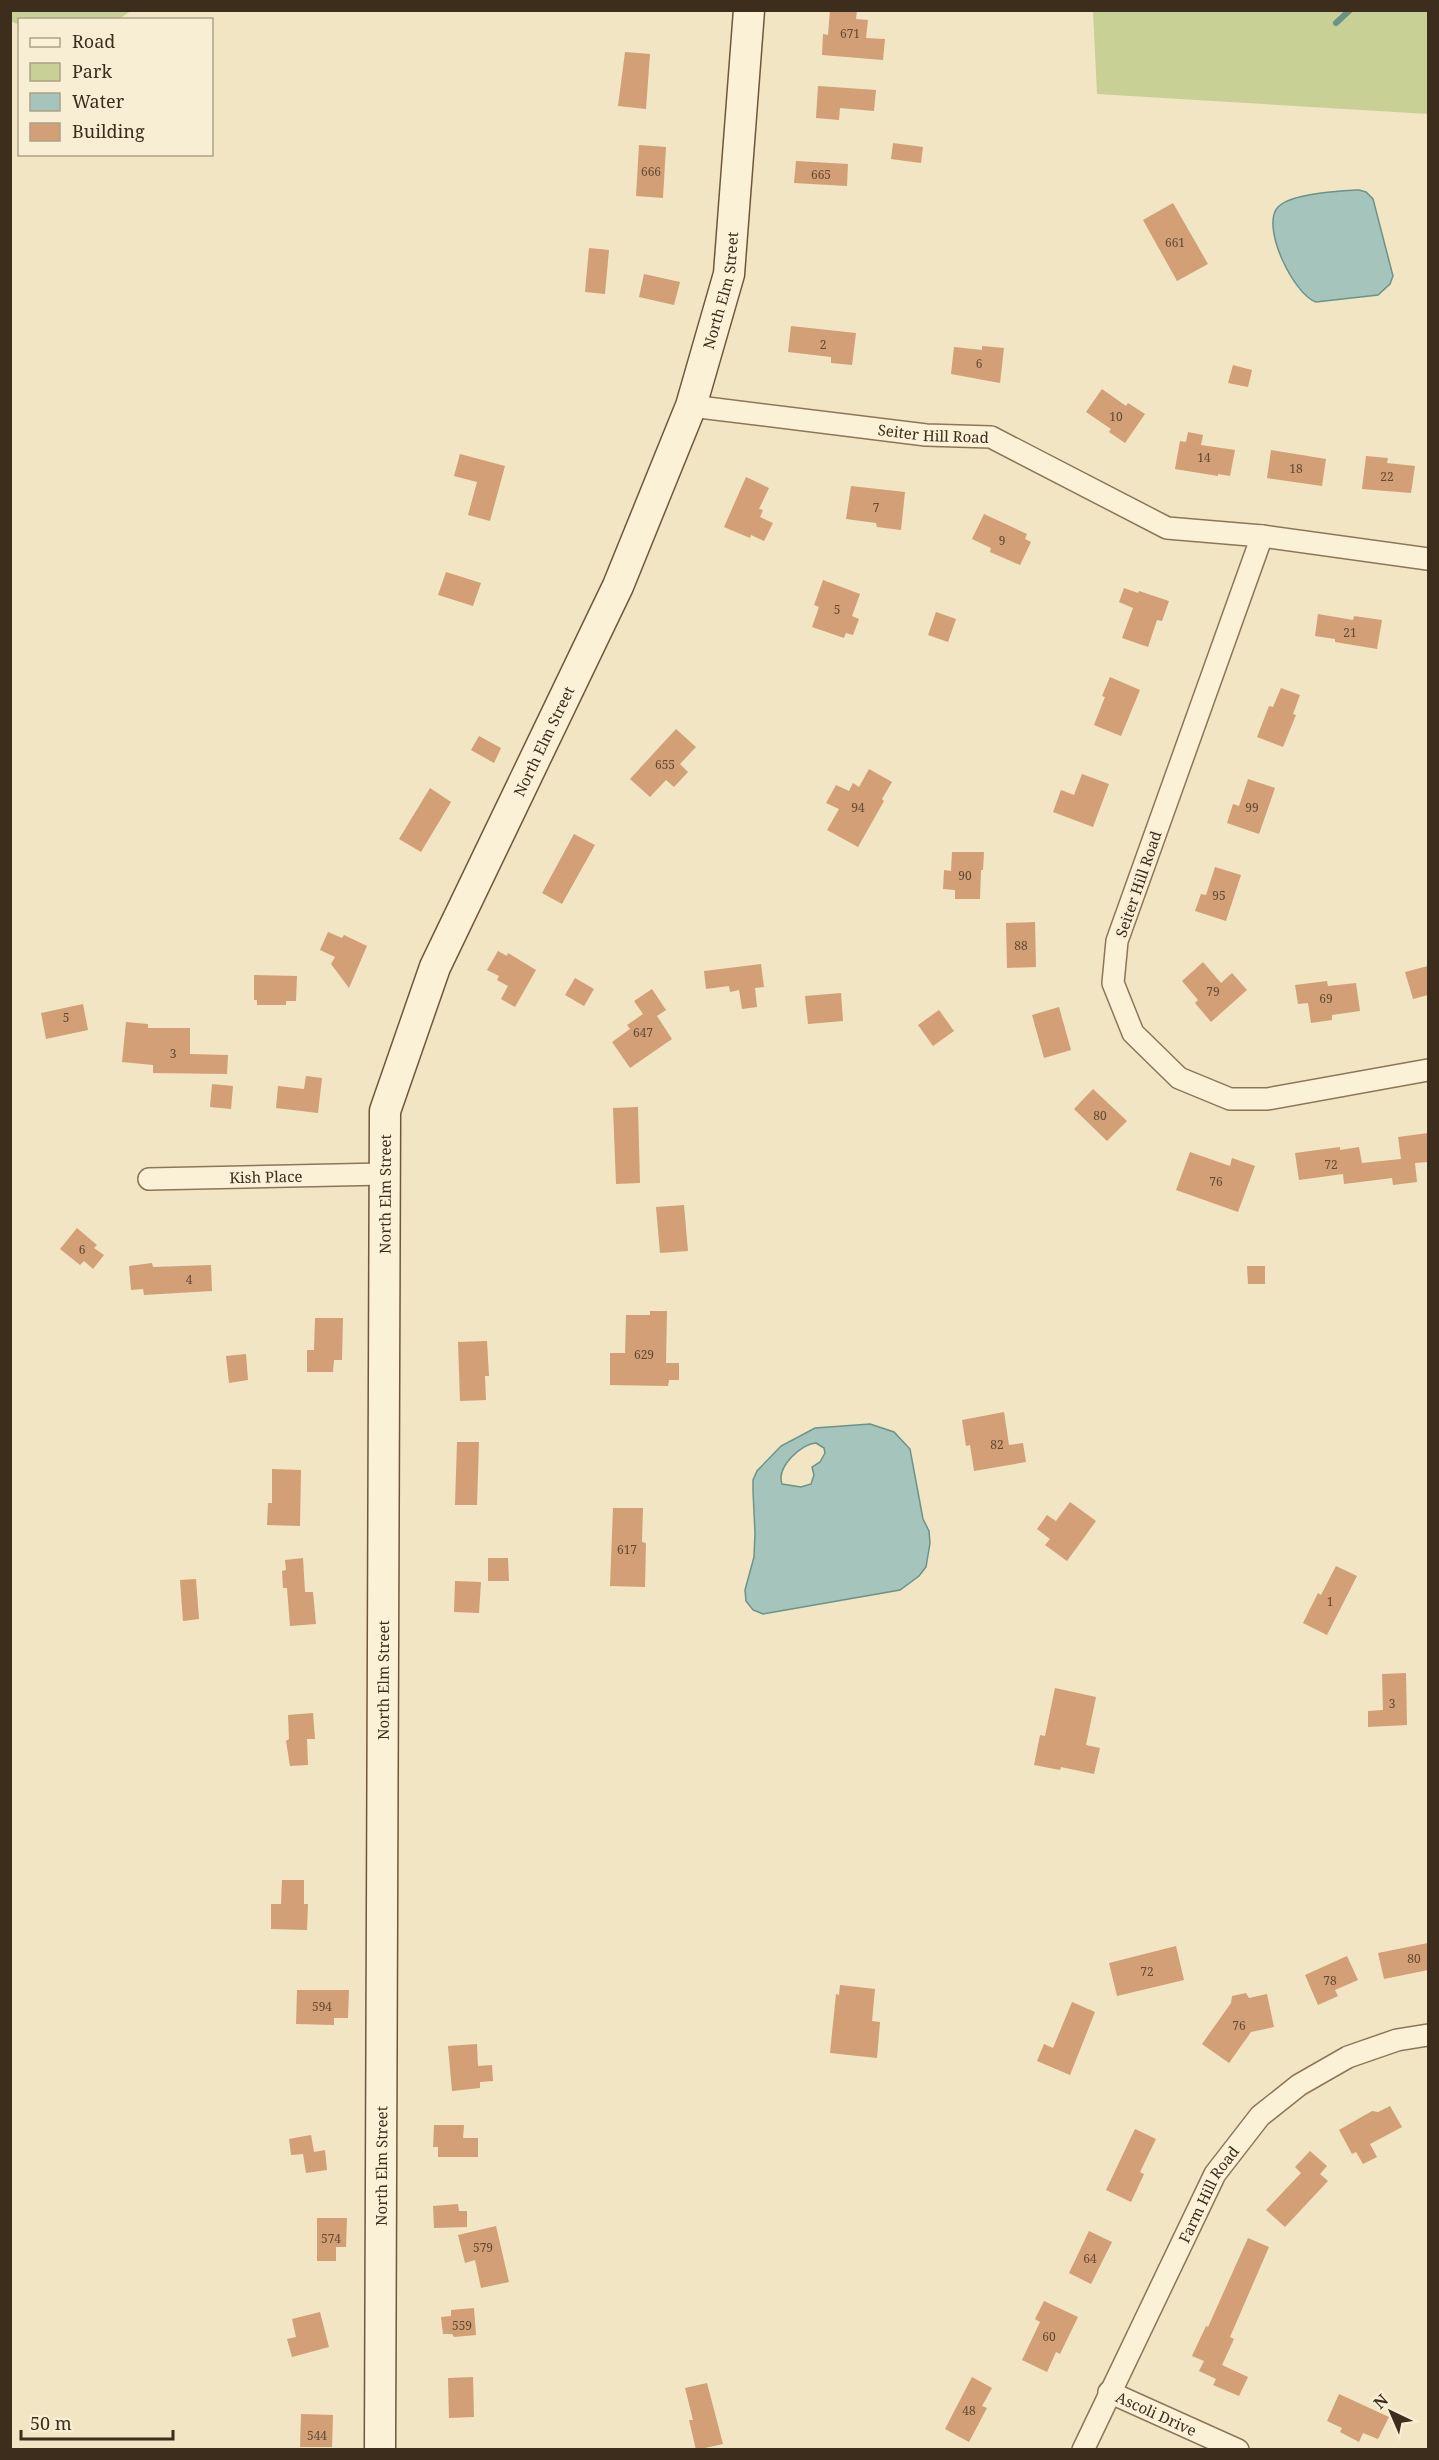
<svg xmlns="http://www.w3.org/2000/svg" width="1439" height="2460" font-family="'Noto Serif',serif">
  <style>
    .green { fill: #c8d096 }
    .water { fill: #a5c4bc; stroke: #6b938a; stroke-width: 1.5; fill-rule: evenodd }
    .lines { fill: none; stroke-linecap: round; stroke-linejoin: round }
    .stream { stroke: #6b938a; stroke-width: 6 }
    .building { fill: #d29f76 }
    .street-casing { stroke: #8d7658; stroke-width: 24 }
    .secondary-casing { stroke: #6f573b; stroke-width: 33 }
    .street { stroke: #fbf1d7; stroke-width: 21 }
    .secondary { stroke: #fbf1d7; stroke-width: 30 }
    .labels { text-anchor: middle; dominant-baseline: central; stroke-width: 6; stroke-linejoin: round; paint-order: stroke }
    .number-label { font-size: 12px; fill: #624a33 }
    .street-label { font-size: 15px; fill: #3c2d1d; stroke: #f8eed3 }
  </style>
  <rect width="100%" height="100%" fill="#f1e5c3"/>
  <path class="green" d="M11 10H131V11L119 19 20 20 19 25 11 21Z
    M1093 11H1428V114L1097 94Z"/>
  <path class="water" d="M1359 190 1366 192 1373 199 1393 276 1390 284 1378 295 1316 302C1294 295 1260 226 1278 207 1291 193 1340 191 1359 190Z
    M870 1424 894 1432 910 1449 923 1519 929 1531 930 1543 926 1567 919 1576 900 1590 763 1614 753 1610 746 1601 745 1590 754 1557 755 1533 753 1491V1480L757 1471 781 1446 815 1428ZM816 1443 824 1448 825 1453 820 1462 812 1467 814 1475 811 1484 801 1487 782 1484C776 1467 801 1444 816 1443Z"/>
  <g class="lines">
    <path class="stream" d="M1336 23 1350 10"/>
  </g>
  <path class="building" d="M830 10H857L856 19 868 20 866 38 885 39 883 60 822 55 823 34 828 35Z
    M625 52 650 54 646 109 618 106Z
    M818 86 876 90 874 111 840 108 839 120 816 118Z
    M893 143 923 147 921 163 891 159Z
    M639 145 666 147 663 198 636 196Z
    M796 161 848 164 847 186 794 183Z
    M1173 203 1208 264 1177 281 1143 220Z
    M589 248 609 250 605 294 585 292Z
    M644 274 680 282 674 305 639 297Z
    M791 326 856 333 852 365 831 363V357L788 352Z
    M982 346 1004 348 1000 383 951 374 954 347 982 350Z
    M1233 365 1252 370 1248 387 1228 383Z
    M1102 389 1126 406 1128 403 1145 414 1125 443 1109 432 1111 429 1086 412Z
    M1188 432 1203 435 1201 445 1235 450 1230 476 1218 474V476L1175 469 1180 441 1186 442Z
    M1271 450 1326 459 1322 486 1267 478Z
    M460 454 505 466 490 521 468 515 477 482 454 476Z
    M1366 456 1388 458 1387 463 1415 466 1411 493 1362 489Z
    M746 477 769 488 759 509 763 510 760 517 773 523 764 541 751 535 750 538 724 527Z
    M851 486 905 492 901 530 877 527 876 523 846 519Z
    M984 514 1027 534 1025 539 1031 542 1020 565 990 552 991 548 972 539Z
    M446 572 481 583 473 606 438 595Z
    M823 580 860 594 852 616 859 619 853 635 846 633 844 638 812 627 819 607 814 605Z
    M1124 588 1138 593 1139 591 1169 601 1162 621 1157 620 1148 647 1122 638 1133 608 1119 602Z
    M936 612 956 619 948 642 928 635Z
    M1318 614 1353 620 1354 616 1382 620 1377 649 1335 642V639L1315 636Z
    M1110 677 1140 690 1121 736 1094 725 1105 697 1102 696Z
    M1281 688 1300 695 1293 714 1296 715 1283 747 1257 737 1269 706 1273 707Z
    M676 729 696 747 680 764 688 772 674 787 666 780 650 797 630 779Z
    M479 736 501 748 494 763 471 750Z
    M869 769 892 782 882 799 884 801 858 847 827 830 839 809 826 803 836 785 849 791 853 783 859 787Z
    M1082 774 1109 784 1093 827 1053 812 1061 790 1074 795Z
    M1248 779 1275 788 1259 834 1227 823 1233 804 1239 806Z
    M430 788 451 802 421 852 399 839Z
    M574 834 595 845 562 904 542 893Z
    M952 852H984L983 870H981L980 899H955V890L943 889 944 870 951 871Z
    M1215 867 1241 875 1226 921 1195 911 1201 894 1206 895Z
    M1035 922 1036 967 1007 968 1006 923Z
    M328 932 342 938 344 935 367 946 349 988 331 964 335 957 320 950Z
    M498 951 507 956 508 953 536 970 515 1007 501 999 508 986 497 980 499 976 487 970Z
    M1203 962 1221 983 1232 973 1247 990 1211 1022 1195 1003 1198 1000 1182 981Z
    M761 964 764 987 755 988 757 1007 742 1009 739 990 730 992 729 986 706 989 704 971Z
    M1428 966V995L1413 999 1405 972Z
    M254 975 297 976 296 1001H286V1005H257V1000H254Z
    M575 978 594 989 584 1006 565 995Z
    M1327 981 1328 986 1356 983 1360 1011 1332 1015V1020L1311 1023 1308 1003 1298 1004 1295 985Z
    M652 989 666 1010 657 1016 672 1039 630 1068 612 1042 630 1029 627 1025 643 1014 634 1001Z
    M841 993 843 1021 808 1024 805 996Z
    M83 1004 88 1030 46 1039 41 1013Z
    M1059 1007 1071 1050 1044 1058 1032 1015Z
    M939 1010 954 1031 933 1046 918 1025Z
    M126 1022 148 1024V1028H190V1054L228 1055 227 1074 153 1073V1065L122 1062Z
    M306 1076 322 1078 318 1113 276 1108 278 1086 304 1089Z
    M212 1084 233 1086 231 1109 210 1107Z
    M1093 1089 1127 1121 1107 1141 1074 1109Z
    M638 1107 640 1183 616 1184 613 1108Z
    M1428 1133V1162L1415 1163 1417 1182 1393 1185 1392 1178 1344 1184 1343 1174 1299 1180 1295 1153 1340 1147V1150L1359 1147 1362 1163 1401 1159 1398 1137Z
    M1190 1152 1230 1166 1232 1158 1255 1166 1238 1212 1176 1190Z
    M684 1205 688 1251 660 1253 656 1207Z
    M77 1228 97 1245 94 1248 104 1255 93 1269 84 1261 80 1265 60 1249Z
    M152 1263 153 1267 211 1265 212 1291 144 1295 143 1289 131 1290 129 1266Z
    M1247 1266H1265V1284H1248Z
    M650 1311H667L666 1363H679V1380H669L668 1386 610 1385V1353H625L626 1315H650Z
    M315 1318H343L342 1360H334L333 1372H307V1350H314Z
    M487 1341 489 1376H485L486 1400 460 1401 458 1342Z
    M246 1354 248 1380 229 1383 226 1356Z
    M1004 1412 1009 1445 1023 1443 1026 1462 974 1471 970 1445 966 1446 962 1420Z
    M457 1442H479L477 1505H455Z
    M272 1469 301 1470 300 1526 267 1525 268 1503H272Z
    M1070 1502 1096 1521 1067 1561 1045 1545 1050 1539 1037 1529 1047 1515 1056 1521Z
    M613 1508H643L642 1542 646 1543 645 1587 610 1586Z
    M303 1558 305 1592H313L316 1624 290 1626 287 1588H283L282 1571 286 1570 285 1560Z
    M488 1558H508L509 1581H488Z
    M1336 1566 1357 1576 1327 1635 1303 1623 1318 1593 1321 1595Z
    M196 1579 199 1619 183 1621 180 1580Z
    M455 1581 481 1582 479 1613 454 1612Z
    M1406 1673 1407 1725 1368 1727V1711L1383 1710 1382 1674Z
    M1055 1688 1096 1697 1086 1745 1100 1748 1094 1774 1061 1767 1060 1770 1034 1765 1040 1735 1045 1736Z
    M313 1713 315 1739H307L308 1765 290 1766 286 1741 289 1739 288 1715Z
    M282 1880H304V1904H308L307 1930 271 1929V1904H281Z
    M1428 1943V1970L1384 1979 1378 1953Z
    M1176 1946 1184 1980 1117 1996 1109 1963Z
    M1347 1956 1358 1980 1335 1990 1338 1996 1318 2005 1305 1975Z
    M840 1985 875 1989 872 2021 880 2022 877 2058 830 2053 836 1994 839 1995Z
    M297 1990H349L348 2018H334V2025L296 2024Z
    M1246 1993 1249 1998 1267 1994 1274 2027 1251 2032 1229 2063 1202 2044 1231 2003 1232 1996Z
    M1072 2002 1095 2012 1070 2075 1037 2061 1044 2044 1053 2048Z
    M477 2044 478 2066 492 2065 493 2081 480 2082V2088L452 2091 448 2046Z
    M1390 2106 1402 2127 1370 2144 1377 2157 1363 2164 1356 2152 1352 2154 1339 2130 1372 2111 1378 2112Z
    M434 2125H464L463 2138H478V2157H438V2147H433Z
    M1135 2129 1156 2139 1140 2172 1144 2174 1131 2202 1106 2190Z
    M311 2135 314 2152 325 2150 327 2170 306 2173 303 2154 291 2155 289 2139Z
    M1310 2151 1327 2166 1320 2174 1328 2181 1285 2227 1266 2210 1301 2173 1295 2167Z
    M458 2204 459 2211H467V2227L434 2228 433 2206Z
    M317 2218H347L346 2247H336V2261H317Z
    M496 2226 509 2282 481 2288 475 2260 465 2263 458 2235Z
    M1089 2231 1112 2242 1091 2284 1069 2273Z
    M1248 2238 1269 2247 1230 2337 1234 2339 1222 2365 1248 2377 1239 2396 1213 2385 1216 2379 1199 2371 1204 2361 1192 2356 1206 2326 1208 2327Z
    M1044 2301 1078 2317 1060 2354 1056 2352 1047 2372 1022 2360 1040 2322 1035 2319Z
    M474 2308 476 2335 454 2337 452 2334H443L441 2317 451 2316V2310Z
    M320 2312 329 2347 292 2357 287 2339 296 2337 292 2319Z
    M473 2377 474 2417 449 2418 448 2378Z
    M972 2377 992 2388 982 2406 987 2408 969 2442 945 2429Z
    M707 2383 723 2444 696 2450 689 2420H693L685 2388Z
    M1339 2394 1389 2417 1378 2439 1363 2433 1359 2442 1340 2432 1342 2428 1327 2421Z
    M301 2414 333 2415 332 2447H300Z"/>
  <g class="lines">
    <defs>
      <g id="street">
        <path id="s1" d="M691 406 926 435 991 437 1167 528 1262 536"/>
        <path d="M1428 559 1262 536 1117 941 1113 983 1133 1033 1179 1078 1230 1099H1267L1428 1070"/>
        <path id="s2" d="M149 1179 384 1174"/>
        <path id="s3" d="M1109 2392 1238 2450"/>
        <path id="s4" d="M1083 2450 1215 2174 1260 2116 1299 2085 1348 2057 1397 2040 1428 2035"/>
      </g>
      <g id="secondary">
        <path id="s5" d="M380 2450 385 1111 435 967 618 586 691 406 729 274 749 10"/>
      </g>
    </defs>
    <use href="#street" class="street-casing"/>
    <use href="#secondary" class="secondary-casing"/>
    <use href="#street" class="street"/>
    <use href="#secondary" class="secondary"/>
  </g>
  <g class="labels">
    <g class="number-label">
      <text x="850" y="33">671</text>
      <text x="651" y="171">666</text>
      <text x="821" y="174">665</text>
      <text x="1175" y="242">661</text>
      <text x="823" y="344">2</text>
      <text x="979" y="363">6</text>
      <text x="1116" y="416">10</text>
      <text x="1204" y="457">14</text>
      <text x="1296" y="468">18</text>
      <text x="1387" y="476">22</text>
      <text x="876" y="507">7</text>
      <text x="1002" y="540">9</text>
      <text x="837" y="609">5</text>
      <text x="1350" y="632">21</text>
      <text x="665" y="764">655</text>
      <text x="858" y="807">94</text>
      <text x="1252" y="807">99</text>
      <text x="965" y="875">90</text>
      <text x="1219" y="895">95</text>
      <text x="1021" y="945">88</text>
      <text x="1213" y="991">79</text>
      <text x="1326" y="998">69</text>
      <text x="66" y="1017">5</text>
      <text x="643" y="1032">647</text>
      <text x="173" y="1053">3</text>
      <text x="1100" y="1115">80</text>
      <text x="1331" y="1164">72</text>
      <text x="1216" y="1181">76</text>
      <text x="82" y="1249">6</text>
      <text x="189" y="1279">4</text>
      <text x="644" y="1354">629</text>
      <text x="997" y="1444">82</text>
      <text x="627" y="1549">617</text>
      <text x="1330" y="1601">1</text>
      <text x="1392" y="1703">3</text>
      <text x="1414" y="1958">80</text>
      <text x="1147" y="1971">72</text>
      <text x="1330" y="1980">78</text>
      <text x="322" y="2006">594</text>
      <text x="1239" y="2025">76</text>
      <text x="331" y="2238">574</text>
      <text x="483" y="2247">579</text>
      <text x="1090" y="2258">64</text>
      <text x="462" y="2325">559</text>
      <text x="1049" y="2336">60</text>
      <text x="969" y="2410">48</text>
      <text x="317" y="2435">544</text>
    </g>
    <g class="street-label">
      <text stroke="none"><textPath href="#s5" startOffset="2228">North Elm Street</textPath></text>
      <text stroke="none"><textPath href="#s1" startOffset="244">Seiter Hill Road</textPath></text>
      <text stroke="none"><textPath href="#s5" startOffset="1742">North Elm Street</textPath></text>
      <text transform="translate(1138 884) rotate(-71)">Seiter Hill Road</text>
      <text stroke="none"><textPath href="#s2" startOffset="117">Kish Place</textPath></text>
      <text stroke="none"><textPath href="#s5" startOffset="1256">North Elm Street</textPath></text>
      <text stroke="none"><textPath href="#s5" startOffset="770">North Elm Street</textPath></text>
      <text stroke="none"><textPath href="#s5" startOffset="284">North Elm Street</textPath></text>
      <text stroke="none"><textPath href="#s4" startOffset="285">Farm Hill Road</textPath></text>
      <text stroke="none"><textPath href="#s3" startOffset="52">Ascoli Drive</textPath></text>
    </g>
  </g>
  <rect width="1439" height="2460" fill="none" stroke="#3c2d1d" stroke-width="24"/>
  <rect x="18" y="18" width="195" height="138" fill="#f8eed3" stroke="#ada18a" stroke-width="1.5"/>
  <rect x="30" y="38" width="30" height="9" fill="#fbf1d7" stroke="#ada18a" stroke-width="1.5"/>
  <text x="72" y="48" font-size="18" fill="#3c2d1d">Road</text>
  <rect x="30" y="63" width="30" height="18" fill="#c8d096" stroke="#ada18a" stroke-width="1.5"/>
  <text x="72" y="78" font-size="18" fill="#3c2d1d">Park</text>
  <rect x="30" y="93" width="30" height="18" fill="#a5c4bc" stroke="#ada18a" stroke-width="1.5"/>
  <text x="72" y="108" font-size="18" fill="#3c2d1d">Water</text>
  <rect x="30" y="123" width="30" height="18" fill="#d29f76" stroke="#ada18a" stroke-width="1.5"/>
  <text x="72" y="138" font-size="18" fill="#3c2d1d">Building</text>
  <g transform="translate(1391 2412) rotate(316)" stroke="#f8eed3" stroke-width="4.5" paint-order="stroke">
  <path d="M0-4.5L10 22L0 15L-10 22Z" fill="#3c2d1d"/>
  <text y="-9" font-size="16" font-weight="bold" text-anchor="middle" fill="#3c2d1d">N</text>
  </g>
  <path d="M21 2430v9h152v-9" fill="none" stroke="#3c2d1d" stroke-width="3"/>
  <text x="30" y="2430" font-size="18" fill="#3c2d1d" stroke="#f8eed3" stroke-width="4.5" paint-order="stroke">50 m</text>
</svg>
